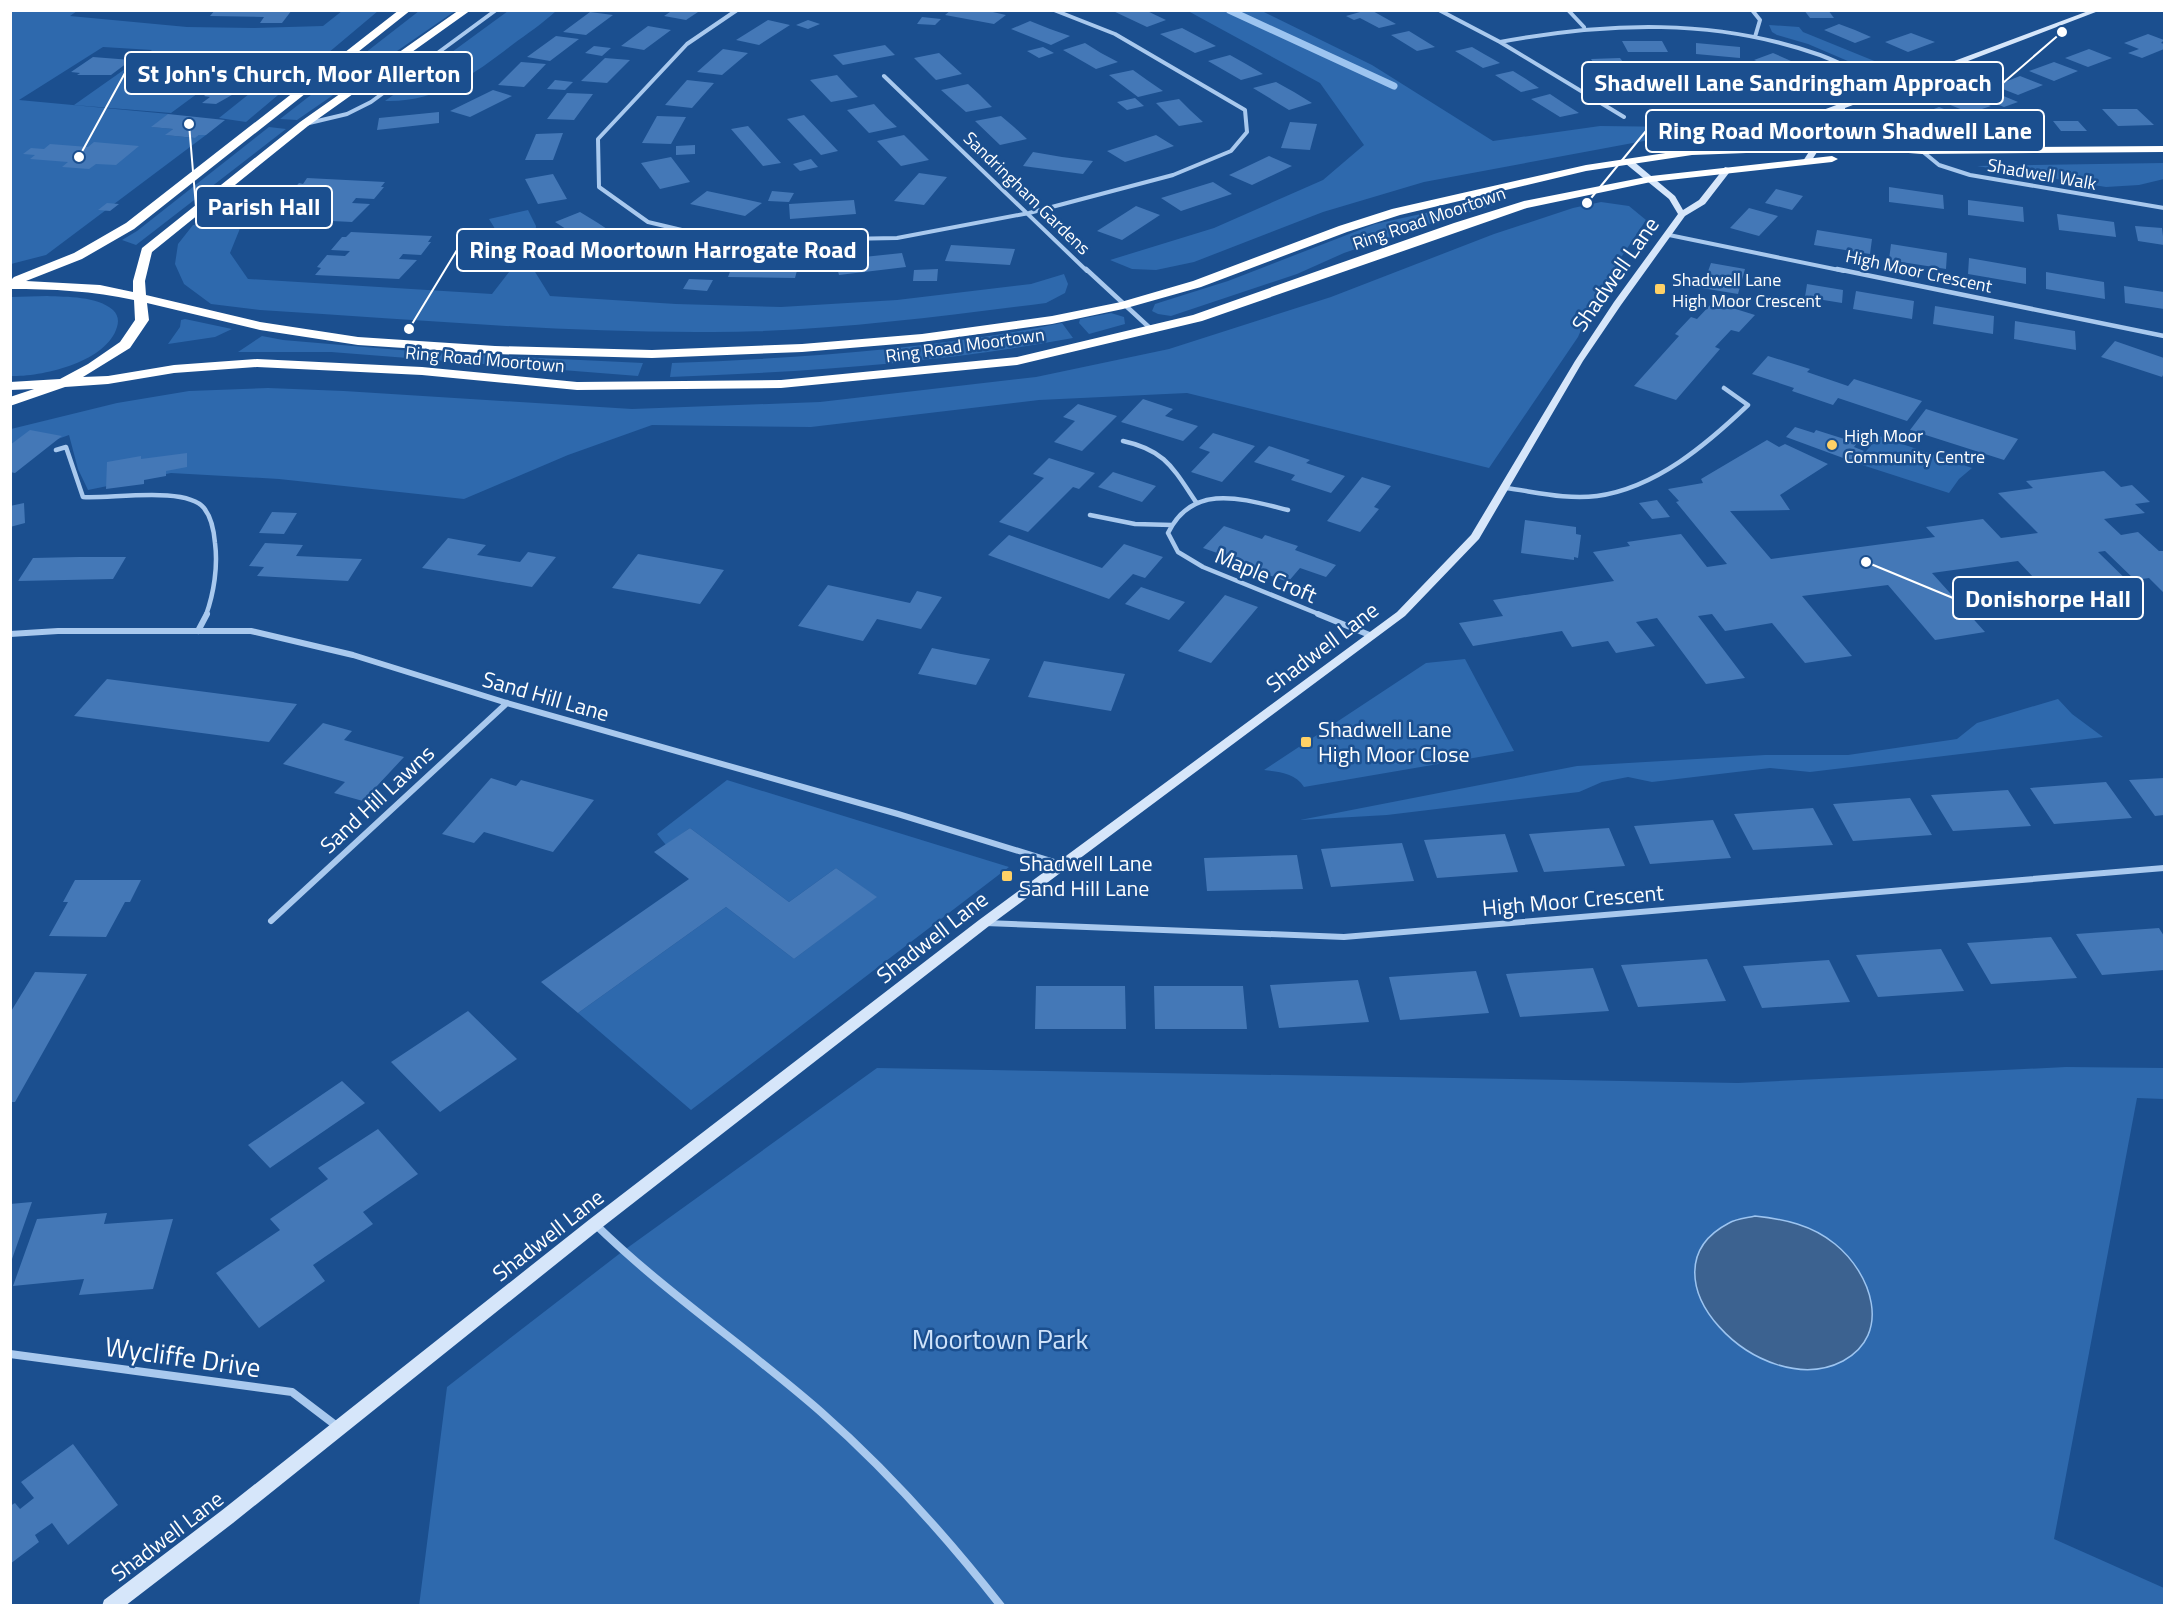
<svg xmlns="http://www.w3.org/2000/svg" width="2175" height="1616" font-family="'Titillium Web',sans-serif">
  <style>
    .green { fill: #2e69ad }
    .water { fill: #3c6290; stroke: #9cc4f0; stroke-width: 1.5 }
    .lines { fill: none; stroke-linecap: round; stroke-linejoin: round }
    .stream { stroke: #9cc4f0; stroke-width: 7 }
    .building { fill: #4478b7 }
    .street-far3 { stroke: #a9c9ee; stroke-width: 4 }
    .street-far2 { stroke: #a9c9ee; stroke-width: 4.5 }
    .street-far1 { stroke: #a9c9ee; stroke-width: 6 }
    .street { stroke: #a9c9ee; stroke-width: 8 }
    .secondary { fill: #d6e6fa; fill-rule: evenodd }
    .highway { fill: #fff; fill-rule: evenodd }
    .poi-dot { fill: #ffd166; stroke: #1b4f8f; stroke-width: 2 }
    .labels { text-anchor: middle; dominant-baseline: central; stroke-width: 5; stroke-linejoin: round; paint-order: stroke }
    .far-street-label { font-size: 18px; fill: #fff; stroke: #1b4f8f }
    .far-poi-label { font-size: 18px; fill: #fff; stroke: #1b4f8f; text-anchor: start }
    .street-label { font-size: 22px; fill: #fff; stroke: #1b4f8f }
    .poi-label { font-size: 22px; fill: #fff; stroke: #1b4f8f; text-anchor: start }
    .near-park-label { font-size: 27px; fill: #cfe3fa; stroke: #1b4f8f }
    .near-street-label { font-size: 27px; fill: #fff; stroke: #1b4f8f }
    .leader { fill: none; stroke: #fff; stroke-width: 2 }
    .callout-dot { fill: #fff; stroke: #1b4f8f; stroke-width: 2 }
    .callout { fill: #1b4f8f; stroke: #fff; stroke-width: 2 }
    .callout-label { font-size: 24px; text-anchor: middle; font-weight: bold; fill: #fff }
  </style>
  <rect width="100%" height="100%" fill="#1b4f8f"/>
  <path class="green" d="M10 11H77L70 16 187 27 254 28 323 26 342 11H378L246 122 219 118 254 90 209 85 171 113 74 105 152 50 103 47 19 100 169 114 152 127 173 129 166 135 194 138 199 135H206L46 255 11 264Z
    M419 11H455L297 120 280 119Z
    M508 11H556C543 23 527 34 512 45 474 74 436 103 385 101Z
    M1188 11H1262L1372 65 1493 141 1600 126 1682 127 1718 133 1649 140 1424 182 1323 212 1194 262 1156 270 1132 269 1110 260 1214 228 1323 180 1364 145 1320 83Z
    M1769 25 1799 27 1803 32 1899 71 1883 76 1808 44 1777 35 1772 32Z
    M269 127 286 129 136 245 122 240 137 231Z
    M2164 163V179L2139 185 2106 187 1977 166Z
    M1485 200 1494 205 1420 227 1344 253 1297 274 1171 316 1158 314 1152 311 1155 304 1228 281 1375 224Z
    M1601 202 1629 206 1646 220 1596 295 1578 337 1489 468 1187 393 1039 400 811 427 652 425 568 455 464 499 279 479 171 473 88 490 78 469 69 435 30 449 11 451V429L117 403 189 391 268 388 344 391 632 409 820 402 1036 377 1169 349 1331 297 1494 234 1573 208Z
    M528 210 536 226 532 267 550 296 676 304 781 307 897 300 1031 284 1064 274 1068 284 1065 293 1046 303C935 317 824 332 712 332 561 333 411 319 260 310L211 304 184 284 175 264 178 244 193 225 241 226 230 253 248 279 492 294 516 263 489 219Z
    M47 296C67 297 97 296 113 310 118 315 119 320 117 327 107 362 42 377 11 376V297Z
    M1111 313 1124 317 1125 324 1089 334 1079 323 1080 319Z
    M185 319 232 329 215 337 168 344 180 327 181 320Z
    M1062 323 1073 338C939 363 805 372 670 377L672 363C804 358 933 349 1062 323Z
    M262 336 283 340 435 353 643 363 638 376 331 352H238Z
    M1879 436 1972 468 1959 479 1949 493 1856 463Z
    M1465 659 1514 751 1304 787C1295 773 1280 772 1264 770L1426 663Z
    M2058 699 2072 714 2103 737 1810 772 1770 768 1652 782 1628 777 1602 782 1579 792 1387 815 1300 820 1577 766 1765 755H1848L1957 739 1977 723Z
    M727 780 1009 867 691 1110 578 1013 726 907 794 959 876 897 836 868 789 902 690 828 666 845 657 834Z
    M2066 1067 2164 1068V1099L2137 1098 2054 1539 2164 1588V1605L419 1606 447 1387 623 1251 877 1068 1738 1083Z"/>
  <path class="water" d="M1755 1216C1784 1219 1812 1225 1835 1244 1871 1273 1893 1334 1843 1361 1761 1404 1633 1273 1729 1223 1736 1219 1747 1218 1755 1216Z"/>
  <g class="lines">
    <path class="stream" d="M1229 10 1394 86"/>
  </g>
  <path class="building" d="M215 10H292L282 23H260L264 17 210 16Z
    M673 10H701L686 20 664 16Z
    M951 10H984L1006 15 994 24 945 15Z
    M1111 10H1145L1166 20 1147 27Z
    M1367 10H1371L1396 24 1379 28 1360 18 1354 20 1346 16Z
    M1804 10H1828L1834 18H1810Z
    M590 12 613 15 586 35 563 32Z
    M922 17 941 19 935 25 917 24Z
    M768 20 790 25 759 45 736 40Z
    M808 20 820 24 808 29 796 25Z
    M1030 21 1050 29 1070 36 1051 45 1011 29Z
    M1839 24 1855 30 1871 37 1855 43 1824 30Z
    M648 26 671 30 644 50 621 46Z
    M1182 28 1216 46 1195 53 1160 34Z
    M1409 31 1435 47 1417 51 1391 35Z
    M1911 33 1935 42 1908 52 1885 42Z
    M2148 34 2164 40 2161 43 2164 44V49L2142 58 2128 53 2139 49 2124 43Z
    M556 36 579 39 550 61 527 57Z
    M1622 41H1662L1668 52H1628Z
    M1085 43 1101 53 1118 62 1096 69 1063 50Z
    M1696 43 1740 47V58L1696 54Z
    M885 45 895 55 843 65 833 55Z
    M594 46 611 48 602 56 585 53Z
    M1043 47 1054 53 1039 58 1027 51Z
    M1472 47 1484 54 1500 63 1483 68 1455 51Z
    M723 49 748 53 722 75 697 72Z
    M2089 49 2112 58 2088 67 2065 58Z
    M939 53 951 64 962 74 936 80 914 58Z
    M1773 53 1791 61 1806 67 1788 74 1754 60Z
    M1230 55 1246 64 1263 74 1241 80 1208 61Z
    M93 57 131 60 111 75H77L80 73 71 72Z
    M605 58 630 60 607 83 581 81Z
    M1620 58 1633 75 1602 76 1591 59Z
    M521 62 546 64 524 87 498 85Z
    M2054 62 2078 71 2054 81 2029 71Z
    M1133 70 1147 80 1163 91 1138 97 1109 75Z
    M1513 71 1526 79 1539 88 1521 92 1495 75Z
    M837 75 847 86 858 97 831 102 810 80Z
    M2020 76 2043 85 2018 95 1995 86Z
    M555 80 573 82 565 90 547 89Z
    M687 80 714 83 692 108 665 105Z
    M1276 82 1294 92 1312 103 1289 110 1253 88Z
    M1776 82 1799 92 1766 104 1743 93Z
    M968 84 980 95 992 107 966 112 941 90Z
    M214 88 239 91 216 104 202 103 210 97 204 96Z
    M493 90 512 96 470 117 450 111Z
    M1989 90 2018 102 2004 107 1975 95Z
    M567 93 593 94 574 120 547 119Z
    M1550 94 1565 104 1579 113 1560 117 1531 99Z
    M1968 97 1991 106 1970 113 1948 104Z
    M1135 98 1144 106 1127 110 1117 102Z
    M1179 99 1191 111 1203 122 1179 126 1156 103Z
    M874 104 885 116 897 127 869 133 847 110Z
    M1939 107 1966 118 1935 130 1908 119Z
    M2102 109H2137L2154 125 2118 126Z
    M439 112V123L377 130 379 118Z
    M168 114 225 120 206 135H199L195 138 165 135 173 129 151 127Z
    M804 115 838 151 821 155 787 119Z
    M657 116 686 117 671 144 642 143Z
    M1001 116 1014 127 1027 139 1000 145 975 121Z
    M2053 121H2078L2087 131H2061Z
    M1290 122 1317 124 1310 150 1281 148Z
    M748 126 781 163 763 166 731 129Z
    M563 133 553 160H525L536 134Z
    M904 135 929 160 901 166 877 141Z
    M1156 135 1174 146 1125 162 1107 151Z
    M94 142 139 146 116 165 96 164 89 169 62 167 68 162 30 159 35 155 23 154 31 148 44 149 50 144 88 147Z
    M695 145V154L676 155V146Z
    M1033 152 1062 157 1093 161 1083 174 1023 166Z
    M1269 156 1292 166 1252 185 1229 175Z
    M671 157 690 182 660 189 641 163Z
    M811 159 818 167 800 171 793 164Z
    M919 173 947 177 924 205 894 201Z
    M553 174 567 199 538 204 525 179Z
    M307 178 385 182 381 187H384L374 199 356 198 352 203 370 204 352 222 272 218 278 211H274L284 200 302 201 306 196 288 195 299 183 303 184Z
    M1213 182 1232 194 1181 211 1161 198Z
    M1889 187 1943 195 1944 209 1889 202Z
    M1776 189 1803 196 1792 210 1765 203Z
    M707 191 735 197 762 203 745 216 690 204Z
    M772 191 794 193 789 202 768 201Z
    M854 200 856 214 790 219 789 204Z
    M1968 200 2023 207 2024 222 1968 215Z
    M107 203 119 204 110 211 98 210Z
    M1136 206 1160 215 1122 240 1097 231Z
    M1749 208 1778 216 1759 236 1730 228Z
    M580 212 598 223 616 235 591 245 555 222Z
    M2057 214 2114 222 2116 237 2059 230Z
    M2135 226 2162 228 2164 245 2138 241Z
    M1817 230 1872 239 1870 254 1814 245Z
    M351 232 432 236 428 242H431L421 255 403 254 399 259 417 260 399 279 315 275 321 268 317 267 327 255 345 256 350 251 331 250 342 237H346Z
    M1891 244 1947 253 1946 269 1889 260Z
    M951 245 1015 249 1010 265 945 261Z
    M639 246 667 252 696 257 681 271 623 260Z
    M902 253 906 267 839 275 835 260Z
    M1969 258 2026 268V284L1968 274Z
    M734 261 767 262 799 263 795 278 728 277Z
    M1711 263 1745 269 1738 294 1702 288Z
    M938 269 937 281H913L914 270Z
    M2046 272 2104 282 2105 299 2046 289Z
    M689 279 713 280 707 291 683 289Z
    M1807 284 1843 290 1842 303 1805 297Z
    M2124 286 2164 292V309L2125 303Z
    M1856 291 1914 301 1912 319 1853 309Z
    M1713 302 1755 315 1739 332 1731 330 1715 347 1720 349 1676 400 1634 386 1679 336 1675 334 1691 317 1697 319Z
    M1935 306 1994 316 1993 334 1933 324Z
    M2015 321 2075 331 2076 350 2014 339Z
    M2115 341 2164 358V373L2162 377 2101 357Z
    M1768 356 1810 369 1807 372 1848 386 1854 379 1922 401 1907 421 1838 398 1833 405 1792 391 1794 388 1752 374Z
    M1143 399 1173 409 1165 416 1198 426 1183 441 1121 422Z
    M1078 404 1117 416 1082 451 1054 442 1075 421 1063 417Z
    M1926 409 1969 423 2018 439 2004 460 1910 430Z
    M1795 427 1814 433 1816 430 1857 443 1854 447 1864 451 1854 462 1786 437Z
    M30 430 62 436 15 473 10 472V445Z
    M1213 433 1255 446 1222 482 1191 472 1210 452 1199 448Z
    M1767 440 1779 447 1785 444 1828 464 1780 495 1790 510 1730 511 1771 559 1935 537 1926 527 1983 519 2001 538 2038 533 1998 493 2033 488 2026 481 2104 471 2121 487 2132 485 2150 502 2135 504 2145 513 2104 519 2121 535 2138 532 2159 551H2164V593L2149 578 2135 580 2105 551 2098 552 2140 593 2101 598 2113 611 2090 615 2071 617 2018 561 1932 573 1985 632 1935 640 1888 585 1802 596 1852 656 1805 663 1772 623 1725 631 1712 614 1698 616 1745 678 1706 684 1657 618 1636 622 1655 646 1616 653 1608 641 1572 647 1562 631 1473 646 1459 623 1503 616 1493 600 1614 581 1593 552 1630 546 1627 542 1681 534 1707 567 1727 564 1676 502 1679 501 1668 489 1703 483 1701 479Z
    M1269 446 1310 460 1306 463 1345 476 1331 493 1291 480 1295 475 1254 462Z
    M187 453V467L166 471V476L144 480V484L106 489 107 462 141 456V459Z
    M1049 458 1095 473 1079 489 1073 487 1028 532 999 522 1044 478 1033 474Z
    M1113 472 1156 486 1142 502 1098 487Z
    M1362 477 1391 486 1374 507 1379 509 1360 532 1327 521Z
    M1657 500 1670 517 1652 519 1639 503Z
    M24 503 25 523 10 527V506Z
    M272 512 297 513 284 534 259 533Z
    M1525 520 1576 527V534L1581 535 1578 558 1574 557V560L1521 553Z
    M1224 526 1262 539 1265 535 1298 546 1295 550 1336 565 1326 577 1300 568 1288 582 1252 569 1254 566 1203 548Z
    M1009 535 1102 568 1124 544 1163 557 1145 578 1133 574 1109 599 988 555Z
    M448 538 486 545 477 555 520 562 528 552 556 557 532 587 422 568Z
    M265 543 303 545 296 556 362 559 348 581 257 576 264 567 249 566Z
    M638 554 724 570 700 604 612 588Z
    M79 557H126L113 579 18 581 33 558Z
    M828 585 910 603 917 591 942 597 921 629 877 619 863 641 798 626Z
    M1141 587 1185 602 1169 620 1125 604Z
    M1225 595 1258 607 1211 663 1178 651Z
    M932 648 961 654 990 659 976 685 918 674Z
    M1044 661 1125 674 1111 711 1028 697Z
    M107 679 297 704 269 742 74 716Z
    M323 723 352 731 344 740 404 757 363 801 334 793 345 782 283 764Z
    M491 778 516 786 521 780 594 800 553 852 484 832 474 843 442 834Z
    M2164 778V815L2155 816 2129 780Z
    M2106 782 2132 818 2054 824 2030 788Z
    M2008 790 2031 826 1953 831 1931 795Z
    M1910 798 1932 835 1853 841 1833 804Z
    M1813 808 1833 845 1753 850 1734 814Z
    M1713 820 1731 858 1650 864 1634 826Z
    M690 828 789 902 836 868 877 897 794 959 726 907 578 1013 541 982 689 879 654 852Z
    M1609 828 1625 866 1544 872 1529 834Z
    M1505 834 1518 872 1437 878 1424 840Z
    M1402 843 1414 881 1331 887 1321 849Z
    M1297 855 1303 889 1207 891 1204 858Z
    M75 880H141L130 902H125L106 937 49 936 68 902H63Z
    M2159 928 2164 936V970L2102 975 2076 934Z
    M2051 937 2077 978 1991 984 1967 943Z
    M1941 949 1964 991 1878 997 1856 955Z
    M1707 959 1726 1001 1638 1007 1621 965Z
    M1829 960 1850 1002 1762 1008 1743 966Z
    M1593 968 1609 1011 1520 1017 1506 974Z
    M1476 971 1489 1013 1400 1020 1389 977Z
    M35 972 87 974 15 1102H10V1013Z
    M1358 980 1369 1022 1279 1028 1270 985Z
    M1036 986H1125L1126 1029H1035Z
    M1154 986H1243L1247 1029H1155Z
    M468 1011 517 1059 440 1112 391 1062Z
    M342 1081 365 1103 270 1168 248 1145Z
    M378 1129 418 1174 363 1212 373 1224 313 1265 325 1281 259 1328 216 1273 280 1230 270 1219 328 1179 318 1168Z
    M32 1202 11 1262H10V1204Z
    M107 1213 104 1224 173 1219 153 1289 79 1295 84 1279 13 1286 37 1219Z
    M73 1444 118 1505 68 1545 52 1523 35 1535 39 1542 10 1564V1506L15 1503 20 1509 34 1498 21 1482Z"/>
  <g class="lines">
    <path class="street-far3" d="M737 10 687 44 598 139 599 187 648 222 728 241 897 238 1029 213 1173 175 1231 151 1247 132 1245 110 1115 34 1054 10
      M1439 10 1500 42 1624 117
      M1568 10 1584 27
      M1752 10 1760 20 1755 37
      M1500 42C1608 22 1715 18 1820 55 1844 64 1867 77 1890 88
      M884 76 1087 271
      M305 124 347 114 371 102 496 10
      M1922 151 1939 165 1970 175 2164 208
      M1669 235 1844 271"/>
    <path class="street-far2" d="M1086 269 1151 329
      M1837 269 2164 336
      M1123 441C1165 450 1173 468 1196 502
      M56 450 66 447 83 497C111 499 186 486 204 508 212 518 214 531 215 543 218 566 214 593 206 615
      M1506 488C1536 492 1567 500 1597 496 1656 488 1707 444 1748 405L1724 388
      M1288 510C1243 499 1193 482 1168 533L1178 552 1203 567 1321 615
      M1090 515 1135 524 1172 525"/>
    <path class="street-far1" d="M1318 614 1372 636
      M198 631 207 614
      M10 634 58 631H251L353 655 507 703 898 814 1061 864
      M271 921 507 703
      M985 923 1344 937 2164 868"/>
    <path class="street" d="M596 1225C666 1293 748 1348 821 1412 888 1471 946 1536 1001 1606
      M10 1354 292 1392 338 1427"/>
    <path class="secondary" d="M2091 10H2101L1845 108C1845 130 1864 138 1883 144V148C1865 148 1845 135 1839 118L1810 163H1804L1803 161 1831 118 1828 114 1770 140 1699 153 1695 151 1765 136 1815 113Z
      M1626 160H1632L1675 196 1683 210 1699 200 1725 167 1732 169 1705 204 1685 216 1621 305 1583 361 1479 539 1405 616 989 926 600 1229 233 1523 125 1606H102L104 1600 221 1511 590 1219 979 920 1397 612 1471 535 1575 361 1614 302 1678 214 1669 199 1626 164Z"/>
    <path class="highway" d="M399 10H411L134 229 82 259 26 281 100 285 133 292V281L142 248 300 122 459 10H471L308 126 152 252 145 281 146 295 260 322 358 337 495 346 652 350 802 344 922 334 1052 316 1121 302 1193 281 1339 226 1392 209 1586 165 1692 149 1855 143 1922 148 2164 146V152L1922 154 1855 149 1692 155 1586 171 1400 215 1347 232 1201 287 1123 309 1052 324 922 342 802 352 652 358 495 354 358 345 260 330 147 303 149 320 130 348 83 377 108 376 174 365 257 359 422 367 577 382 781 380 1017 357 1193 315 1454 223 1524 201 1651 176 1832 156 1838 159 1832 162 1651 182 1527 208 1202 321 1017 365 781 388 577 390 422 375 257 367 174 373 108 384 65 387 10 406V397L34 389 10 390V382L60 379 88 364 120 342 135 320 134 300C93 291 53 289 10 289V281L14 277 74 253 126 223Z"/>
  </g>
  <g class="poi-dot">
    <rect x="1654" y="283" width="12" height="12" rx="3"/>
    <circle cx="1832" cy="445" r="6"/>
    <rect x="1300" y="736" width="12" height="12" rx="3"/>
    <rect x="1001" y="870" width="12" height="12" rx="3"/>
  </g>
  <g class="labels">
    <g class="far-street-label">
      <text transform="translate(2042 174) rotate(10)">Shadwell Walk</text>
      <text transform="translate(1027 193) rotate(44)">Sandringham Gardens</text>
      <text transform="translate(1429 218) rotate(-19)">Ring Road Moortown</text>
      <text transform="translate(1919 271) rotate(12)">High Moor Crescent</text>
      <text transform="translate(965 345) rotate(-8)">Ring Road Moortown</text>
      <text transform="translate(485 359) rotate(5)">Ring Road Moortown</text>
    </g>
    <g class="far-poi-label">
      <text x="1672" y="279">Shadwell Lane<tspan x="1672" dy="21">High Moor Crescent</tspan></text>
      <text x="1844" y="435">High Moor<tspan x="1844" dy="21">Community Centre</tspan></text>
    </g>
    <g class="street-label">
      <text transform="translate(1615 274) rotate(-55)">Shadwell Lane</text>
      <text transform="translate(1266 575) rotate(23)">Maple Croft</text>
      <text transform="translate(1322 647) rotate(-37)">Shadwell Lane</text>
      <text transform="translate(546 696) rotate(16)">Sand Hill Lane</text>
      <text transform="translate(377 799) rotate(-43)">Sand Hill Lawns</text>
      <text transform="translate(1573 900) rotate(-5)">High Moor Crescent</text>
      <text transform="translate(932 937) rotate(-38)">Shadwell Lane</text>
      <text transform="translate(548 1235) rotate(-38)">Shadwell Lane</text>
      <text transform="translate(167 1536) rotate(-37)">Shadwell Lane</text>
    </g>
    <g class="poi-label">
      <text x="1318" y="729">Shadwell Lane<tspan x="1318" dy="25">High Moor Close</tspan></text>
      <text x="1019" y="863">Shadwell Lane<tspan x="1019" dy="25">Sand Hill Lane</tspan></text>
    </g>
    <g class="near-park-label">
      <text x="1000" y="1338">Moortown Park</text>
    </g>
    <g class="near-street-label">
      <text transform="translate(183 1356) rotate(8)">Wycliffe Drive</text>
    </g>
  </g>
  <path class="leader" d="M79 157L125 73M2062 32L2003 83M1587 203L1646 131M189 124L196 207M409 329L457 250M1866 562L1953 598"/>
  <g class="callout-dot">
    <circle cx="79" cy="157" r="6"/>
    <circle cx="2062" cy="32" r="6"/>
    <circle cx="1587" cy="203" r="6"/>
    <circle cx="189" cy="124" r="6"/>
    <circle cx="409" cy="329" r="6"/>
    <circle cx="1866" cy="562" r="6"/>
  </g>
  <g class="callout">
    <rect x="125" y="52" width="347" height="42" rx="6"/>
    <rect x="1582" y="62" width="421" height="42" rx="6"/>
    <rect x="1646" y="110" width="398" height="42" rx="6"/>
    <rect x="196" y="186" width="136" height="42" rx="6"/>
    <rect x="457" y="229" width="411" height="42" rx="6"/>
    <rect x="1953" y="577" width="190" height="42" rx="6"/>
  </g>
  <g class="callout-label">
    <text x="299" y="82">St John's Church, Moor Allerton</text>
    <text x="1793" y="91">Shadwell Lane Sandringham Approach</text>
    <text x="1845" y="139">Ring Road Moortown Shadwell Lane</text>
    <text x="264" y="215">Parish Hall</text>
    <text x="663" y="258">Ring Road Moortown Harrogate Road</text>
    <text x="2048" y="607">Donishorpe Hall</text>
  </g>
  <rect width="2175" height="1616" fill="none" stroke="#ffffff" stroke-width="24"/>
</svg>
